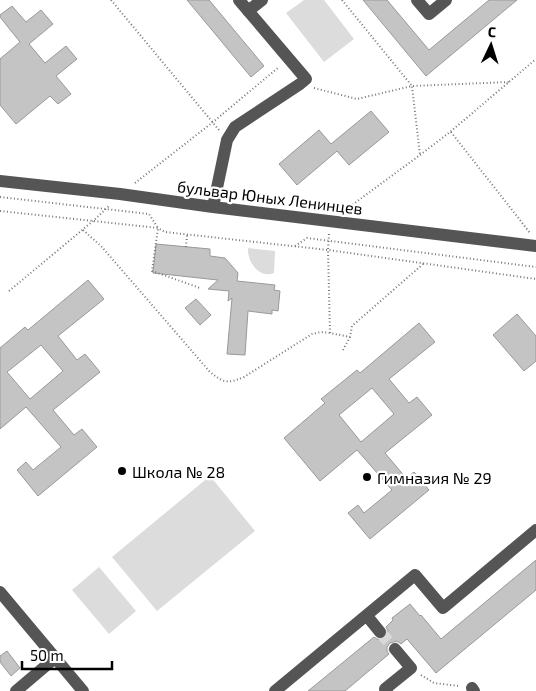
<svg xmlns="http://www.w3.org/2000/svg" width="536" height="691" font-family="'Exo 2',sans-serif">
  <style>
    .green { fill: #dcdcdc }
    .building { fill: #c4c4c4; stroke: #999; fill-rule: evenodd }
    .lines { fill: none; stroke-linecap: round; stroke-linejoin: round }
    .minor-tunnel { stroke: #d9d9d9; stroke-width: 12; stroke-dasharray: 12 6; stroke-linecap: butt }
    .path { stroke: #777; stroke-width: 2; stroke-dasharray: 1 2.5; stroke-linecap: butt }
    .minor { stroke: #555; stroke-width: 12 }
    .poi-dot { fill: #000; stroke: #fff; stroke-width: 2 }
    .labels { text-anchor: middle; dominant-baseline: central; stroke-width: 4.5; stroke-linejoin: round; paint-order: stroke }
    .street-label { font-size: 16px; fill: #000; stroke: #fff }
    .poi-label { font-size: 16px; fill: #000; stroke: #fff; text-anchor: start }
  </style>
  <rect width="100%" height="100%" fill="#fff"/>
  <path class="green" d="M304 0H324L354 39 324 62 286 13Z
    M248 248 275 251 274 273C259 279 247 262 248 248Z
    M210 476 255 531 157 611 112 557Z
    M99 567 136 611 109 634 72 590Z"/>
  <path class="building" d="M187 0H209L264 66 251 77Z
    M363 0H387L429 50 489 0H517L426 76Z
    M12 6 26 22 41 10 53 24 29 44 45 63 66 46 77 59 56 76 71 94 58 104 50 96 16 124 0 105V59L20 42 0 17V15Z
    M371 111 389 132 349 165 337 151 297 185 279 164 319 130 331 144Z
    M156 244 210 249V256L225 258 238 273 237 281 275 285 274 290 280 291 278 311 272 310V314L248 311 245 355 227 354 232 298 228 301 229 291 208 289 218 280 153 273Z
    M88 280 104 299 58 336 77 360 85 354 100 372 53 410 74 435 82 429 97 447 38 496 17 470 26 462 33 470 61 447 26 407 0 429V348L25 327 28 330ZM41 345 63 371 30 399 7 372Z
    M196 299 211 315 200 325 185 308Z
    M517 314 536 336V361L524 371 493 335Z
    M419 323 435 342 389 379 409 403 417 397 432 415 385 453 406 478 414 472 429 490 370 539 348 513 358 505 364 513 392 490 357 450 320 481 284 438 325 403 321 399 357 370 360 373ZM372 388 394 414 361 442 339 415Z
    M536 560V590L436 673 407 639 401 644 397 641 390 643 387 647V651L389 654 345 691H308L374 637 377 639 381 640 385 638 388 631 386 627 393 620 392 618 410 604 420 616 421 615 441 639Z
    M7 651 20 668 11 676 0 662V656Z"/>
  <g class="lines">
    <path class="minor-tunnel" d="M380 632 395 649"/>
    <path class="path" d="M111 0 219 130
      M342 0 412 86 509 82
      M314 88 357 99 412 86 420 155
      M451 132 530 233
      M135 183 213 122 279 67
      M0 197 149 214 158 228 152 271 200 288
      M0 211 158 228 165 232 328 250 536 279
      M344 211 420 155 450 132 536 59
      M83 230 101 246 210 372C224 383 227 384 244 377L312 334 321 332 330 333
      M329 234 328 250 330 333 350 337 352 326 423 264
      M295 246 307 238 536 267
      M186 247 187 235
      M9 291 93 221 109 206
      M343 350 350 337
      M421 675 434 683 459 686"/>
    <path class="minor" d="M417 0 429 14 446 0
      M248 11 262 0
      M0 181 120 194 213 207 536 246
      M213 207 227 140 235 127 300 84 306 79 239 0
      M0 592 83 691
      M367 616 380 632
      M472 688 474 691
      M16 691 55 658
      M275 691 415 575 443 608 536 530
      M387 691 385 689 411 668 395 649"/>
  </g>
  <g class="poi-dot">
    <circle cx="122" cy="471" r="5"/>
    <circle cx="367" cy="477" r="5"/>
  </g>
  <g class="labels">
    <g class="street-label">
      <text transform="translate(270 197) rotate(7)">бульвар Юных Ленинцев</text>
    </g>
    <g class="poi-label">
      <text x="132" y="471">Школа № 28</text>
      <text x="377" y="477">Гимназия № 29</text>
    </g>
  </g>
  <g transform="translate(491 45) rotate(4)" stroke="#ffffff" stroke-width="4" paint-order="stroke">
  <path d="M0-4L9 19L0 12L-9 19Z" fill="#000000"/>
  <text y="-8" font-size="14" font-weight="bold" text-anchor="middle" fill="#000000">С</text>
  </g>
  <path d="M22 661v8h90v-8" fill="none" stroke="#000000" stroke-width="2.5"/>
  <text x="30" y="661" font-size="15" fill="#000000" stroke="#ffffff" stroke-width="4" paint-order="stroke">50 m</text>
</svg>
